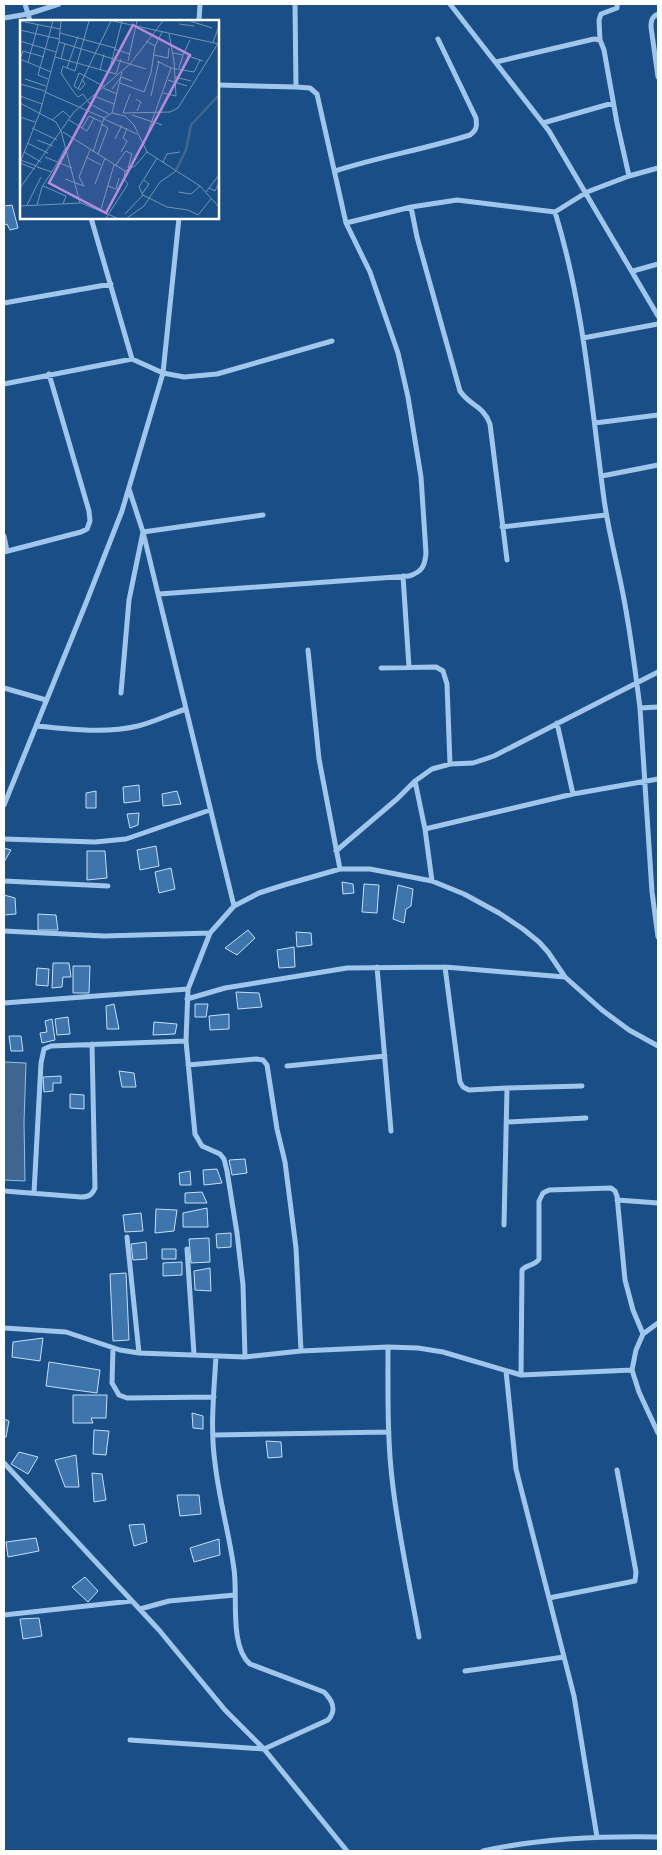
<svg xmlns="http://www.w3.org/2000/svg" width="662" height="1855" font-family="'Nunito Sans',sans-serif">
  <style>
    .water { fill: #3f668f; stroke: #93c2ef }
    .building { fill: #3e75ad; stroke: #c5dff9 }
    .lines { fill: none; stroke-linecap: round; stroke-linejoin: round }
    .street { stroke: #a0c6ec; stroke-width: 5 }
    .inset-river { fill: none; stroke: #3f668f; stroke-width: 2.5 }
    .inset-road { fill: none; stroke: #7595b6; stroke-width: 1 }
    .view { fill: #b68bdc; fill-opacity: 0.15; stroke: #b68bdc; stroke-width: 2.5 }
    .inset-edge { fill: none; stroke: #fff; stroke-width: 2.5 }
  </style>
  <rect width="100%" height="100%" fill="#194e86"/>
  <path class="water" d="M4 1062 26 1063 24 1122 25 1181 4 1180Z"/>
  <path class="building" d="M12 205 18 228 10 230 7 224 4 225V206Z
    M139 785 140 801 124 803 123 787Z
    M96 791V808H86V793Z
    M177 791 181 804 163 806 162 794Z
    M139 813 138 825 130 828 127 814Z
    M156 846 159 866 140 870 137 850Z
    M4 848 11 850 4 862Z
    M87 851H105L107 878 87 880Z
    M171 868 175 889 159 893 155 872Z
    M342 882 353 884 354 893 343 894Z
    M364 884 379 885 377 913 362 912Z
    M398 885 413 889 411 906 406 909 404 923 393 919Z
    M4 895 15 898 16 914 4 915Z
    M38 914 56 915 58 930H38Z
    M248 930 255 938 237 955 225 948Z
    M296 932 311 933 312 945 297 947Z
    M294 947 295 967 279 968 277 950Z
    M53 963H69L71 977H63L62 987 52 988Z
    M73 966H90L89 993H73Z
    M37 968 49 969 48 986 36 985Z
    M236 992 259 993 262 1007 238 1009Z
    M114 1004 119 1029H107L106 1006Z
    M195 1004H208L206 1017H195Z
    M229 1014V1029L210 1030 209 1016Z
    M68 1017 70 1034 57 1035 55 1019Z
    M52 1019 55 1040 42 1043 40 1033 47 1032 45 1021Z
    M154 1022 177 1024 175 1034 153 1035Z
    M9 1036H21L23 1051H11Z
    M119 1071 134 1073 136 1087H122Z
    M61 1076V1083H53V1091L44 1092 43 1077Z
    M70 1094 84 1095V1109L70 1108Z
    M245 1159 247 1173 232 1175 229 1160Z
    M217 1169 222 1183 204 1185 203 1170Z
    M190 1171 191 1185H180L179 1173Z
    M202 1192 207 1203H185V1193Z
    M207 1208 208 1227H183V1213Z
    M156 1209 177 1210 174 1231 155 1233Z
    M141 1213 143 1231 125 1232 123 1215Z
    M231 1233V1247L217 1248 216 1234Z
    M209 1238 210 1262 191 1263 189 1239Z
    M146 1242 147 1259 133 1260 131 1244Z
    M162 1249H176V1259H162Z
    M182 1262V1275L163 1276V1263Z
    M210 1268 211 1291 195 1290 194 1271Z
    M126 1273 129 1340 113 1341 110 1274Z
    M43 1338 40 1361 12 1357 13 1342Z
    M49 1362 100 1370 97 1393 46 1386Z
    M73 1395H107L106 1418H91L93 1423H73Z
    M192 1413 203 1416V1429L193 1428Z
    M4 1419 9 1421 6 1437H4Z
    M94 1430 109 1431 106 1455 93 1454Z
    M266 1441 281 1442 282 1457 268 1458Z
    M19 1452 38 1457 28 1474 11 1464Z
    M76 1455 79 1487H65L55 1460Z
    M92 1473 102 1474 106 1500 94 1502Z
    M177 1495H199L201 1514 180 1516Z
    M144 1524 147 1542 134 1546 129 1525Z
    M36 1538 39 1551 8 1557 6 1542Z
    M219 1539 220 1555 194 1562 190 1548Z
    M85 1577 98 1591 88 1602 72 1587Z
    M39 1618 42 1636 23 1639 20 1619Z"/>
  <g class="lines">
    <path class="street" d="M25 4 30 21
      M450 4 549 131 658 316
      M658 14C652 17 651 20 651 27L658 77
      M4 18 28 14 59 4
      M199 21 200 4
      M600 40 599 20 601 14 617 8V4
      M496 62 594 39 600 40 604 50 617 123 629 176
      M218 85 296 87 295 4
      M543 123 613 103
      M658 168 629 176 587 192 555 212C584 306 591 403 604 499 608 529 616 559 622 589 630 628 635 668 640 708L652 892 658 937
      M335 171C379 157 425 149 470 135 477 130 477 126 476 118L438 39
      M411 207 417 237 460 391C471 407 483 405 490 424L507 560
      M91 218 132 359
      M346 223 411 207 457 200 555 212
      M633 271 658 264
      M4 303 111 284
      M583 338 658 324
      M4 384 132 359 163 373 184 377 217 374 332 341
      M595 423 658 415
      M602 476 658 465
      M129 489 143 532 234 906
      M502 527 606 515
      M4 536 7 551
      M4 552 81 532 87 529 90 521 89 511 49 374
      M403 576 409 667
      M159 594 409 576C422 572 425 566 426 553L421 477 408 397 398 353 370 272 346 223 317 94 310 88 296 87
      M308 650 319 759 340 869
      M381 668 436 667 443 671 447 684 450 764
      M4 688 46 700
      M121 693 129 600 143 532 263 515
      M640 708 658 707
      M557 723 573 794
      M36 726C70 729 104 734 138 726 154 722 170 714 186 709
      M415 781 425 829 432 881
      M4 805 86 603 122 511 163 373 179 218
      M425 829 573 794 658 779
      M4 839 95 842 126 839 210 810
      M336 851 397 799 415 781 432 769 450 764 473 763 494 756 658 672
      M4 881 108 886
      M4 931 104 936 210 933
      M377 967 391 1131
      M445 967 460 1082 463 1087 469 1090 507 1088 504 1225
      M188 989 186 1041 195 1134 202 1146 220 1154 224 1159 227 1171 237 1233 243 1285 245 1357
      M187 999 225 988 347 968 445 967 565 977
      M4 1003 188 989 210 933 234 906 259 893 284 885 340 869H370L432 881 464 894 499 913 523 929 539 942 548 952 565 977 602 1010 629 1030 658 1046
      M188 1065 256 1059 263 1060 267 1065 277 1129 285 1162 296 1248 301 1351
      M287 1066 385 1056
      M507 1088 582 1086
      M506 1122 586 1118
      M4 1191 81 1197C89 1197 92 1195 95 1188L92 1044
      M34 1193 41 1063 44 1049 51 1046 186 1041
      M617 1200 658 1203
      M127 1237 139 1353
      M187 1249 194 1354
      M658 1323 643 1334 636 1350 632 1370 639 1392 658 1433
      M4 1328 66 1332 120 1350 139 1353 245 1357 301 1351 388 1347 418 1348 443 1352 521 1375 632 1370
      M388 1347C388 1394 387 1441 393 1487 399 1537 410 1587 419 1637
      M113 1348 112 1383 119 1395 127 1398 214 1397
      M506 1371 516 1469 574 1696 597 1837
      M521 1375 522 1270C527 1264 535 1266 539 1259V1201L543 1193 549 1190 611 1188 615 1191 617 1196 625 1280 633 1310 643 1334
      M214 1435 389 1432
      M4 1463 159 1630 225 1710 264 1749 347 1851
      M549 1598 635 1581 636 1572 617 1470
      M140 1609 169 1601 235 1595
      M4 1615 132 1601
      M465 1671 564 1657
      M130 1740 264 1749 328 1720C337 1710 333 1701 324 1692L250 1664C229 1646 238 1595 234 1569 229 1533 219 1499 215 1463 210 1428 214 1391 216 1356
      M483 1851C541 1838 600 1836 658 1837"/>
  </g>
  <g transform="translate(20 20)">
    <rect width="199" height="199" fill="#194e86"/>
    <path class="inset-river" d="M156 150 166 130 171 105 199 75"/>
    <path class="inset-road" d="M0 1 40 9M93 1 199 24M170 1 192 8M159 4 174 6M0 10 39 19M40 13 95 28M58 16 47 48 55 51 69 1M0 21 36 32M126 21 135 26 142 12M39 22 126 49M193 22 199 6M94 29 110 34M153 33 163 35 159 48M134 35 148 38 149 28M163 35 170 20M35 37 96 54 101 39M0 39 31 52M0 39 3 31 24 37M41 39 45 23M108 41 117 1M137 41 151 48M8 42 18 5M47 48 43 46 41 53 53 71 58 77 63 74 70 84 89 94M163 49 168 36 183 41M80 50 84 34M89 52 102 1M155 57 171 61M5 59 26 66M28 59 18 55 33 1M62 59 65 64 60 70 54 66 59 53 85 67M148 60 167 66M100 63 124 72 131 53 135 26M0 64 25 71M83 68 97 74M58 69 91 1M92 69 101 57 112 61M25 72 84 98 92 93 105 96 114 105 127 132 180 166 199 187M143 73 156 76 154 41 149 14M0 76 22 84M74 76 94 84M131 76 139 41M116 79 121 82 117 91M0 83 36 102 41 111 60 183M92 93 102 52M103 93 150 92 158 88 199 22M103 93 110 74M112 95 142 105M0 97 15 102M84 99 117 114M32 100 43 91 50 97M49 100 67 111 74 98M12 108 37 120M62 108 69 96 82 102M43 112 105 151M95 119 102 105M17 120 33 126M7 123 28 133M123 126 151 48 174 52 180 40M4 132 21 142M73 132 84 98M101 132 107 121 103 118 107 108M78 134 88 108 81 104M25 137 52 148M66 137 81 145M137 138 119 167 123 175 147 187 168 190 178 195 191 179M0 140 17 146M38 142 46 127M143 142 147 134 160 132M0 143 20 92 39 22 41 1M0 143 15 149M95 146 106 131 112 134 108 148M17 147 32 152M45 159 64 166 59 157 70 130M75 164 85 138M23 166 46 176 43 184M88 166 96 169 99 158M0 168 54 92 110 44 143 1M189 168 195 171 199 163M158 172 171 174 180 166M186 172 199 155M122 174 129 164 124 160M7 185 21 157M17 185 22 167 38 142M0 186 61 183 97 198M81 189 94 145M105 194 123 175M86 198 108 164 104 159 105 151 115 146 127 132M107 198 124 186 140 162 156 151"/>
    <path class="view" d="M113 5 170 35 86 193 29 163Z"/>
    <rect width="199" height="199" class="inset-edge"/>
  </g>
  <rect width="662" height="1855" fill="none" stroke="#ffffff" stroke-width="10"/>
</svg>
